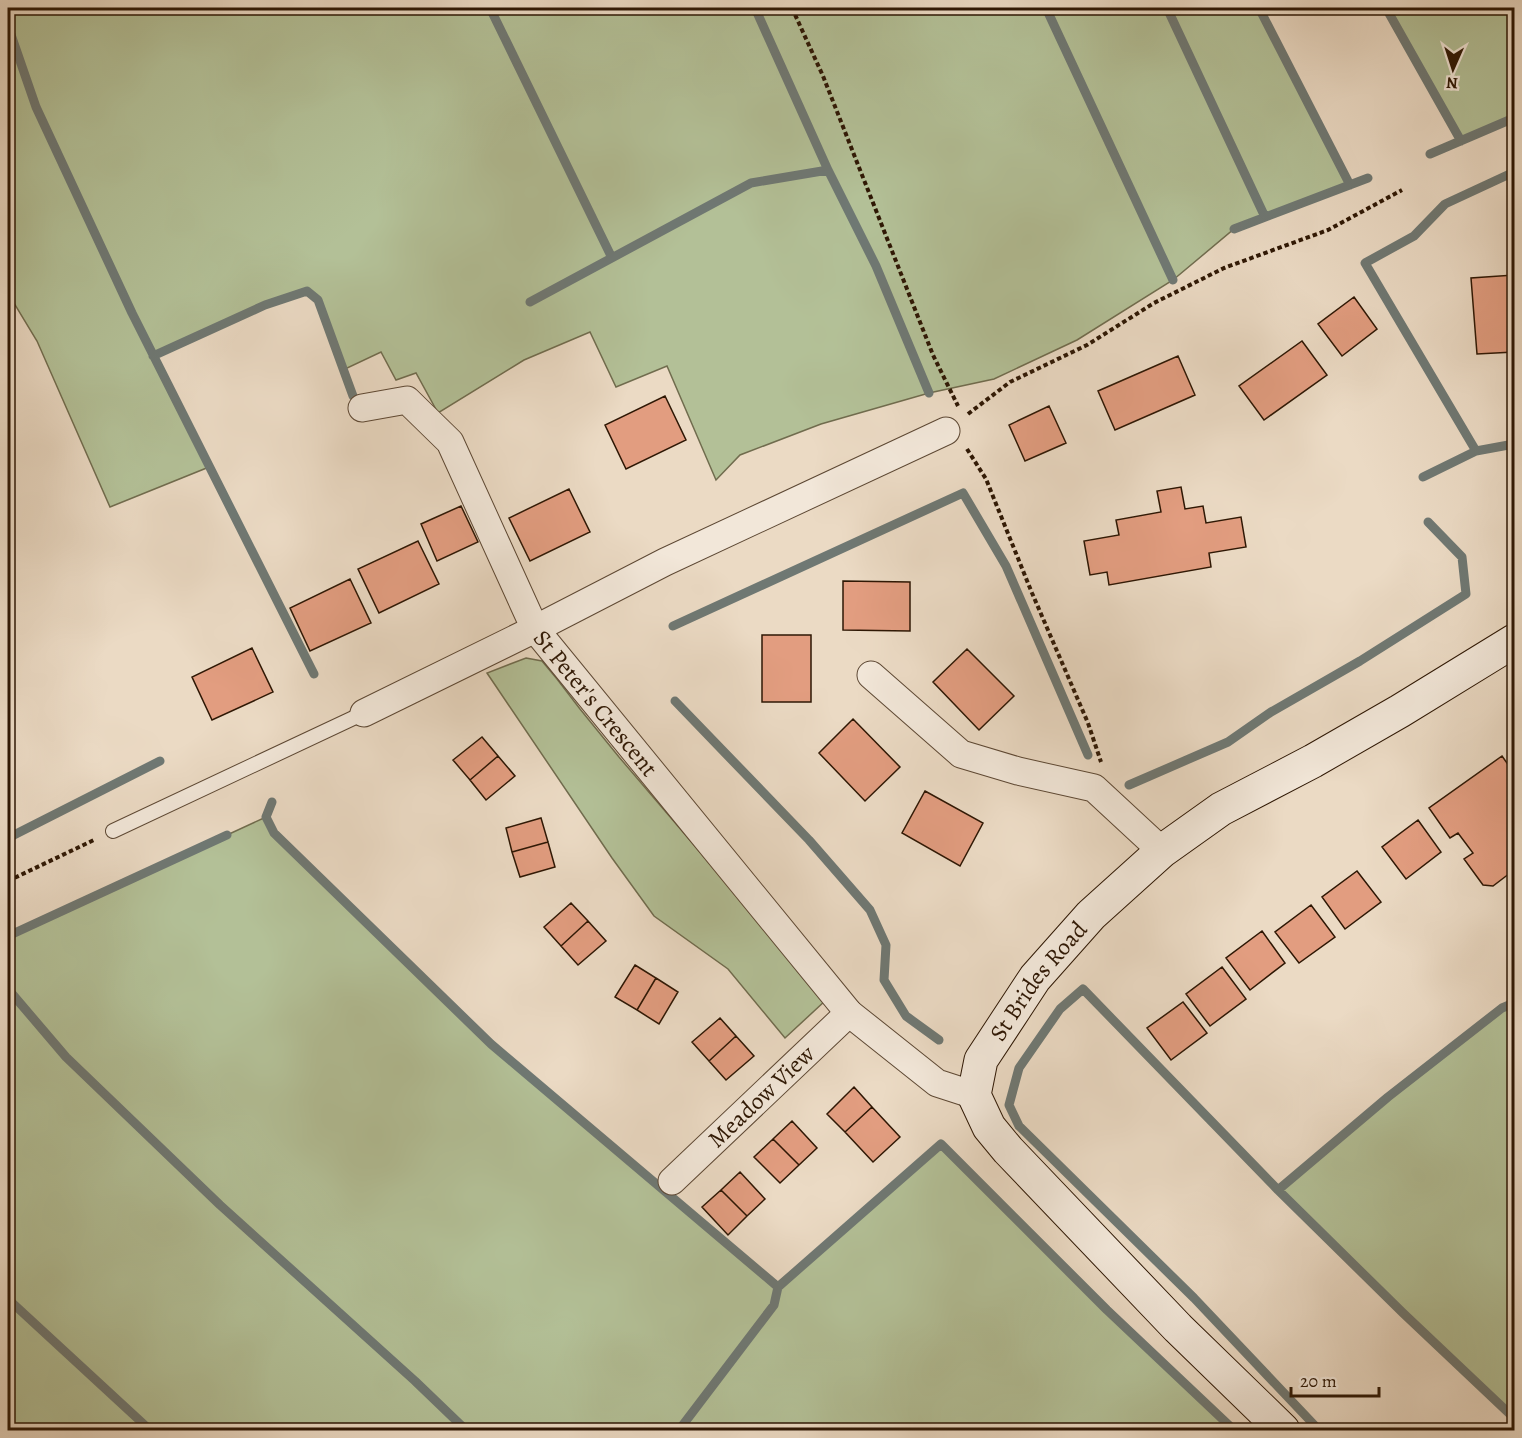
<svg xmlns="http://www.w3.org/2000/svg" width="1522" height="1438" font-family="Alegreya,serif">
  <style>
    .green { fill: #b3c097; stroke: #706c4e; stroke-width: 1.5 }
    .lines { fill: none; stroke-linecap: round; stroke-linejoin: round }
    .stream { stroke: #6f7873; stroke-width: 9 }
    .building { fill: #e29d80; stroke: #2e1704; stroke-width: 1.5 }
    .lane-casing { stroke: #5d4834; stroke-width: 16 }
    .street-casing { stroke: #5d4834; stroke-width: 29 }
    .secondary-casing { stroke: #2e1704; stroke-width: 35 }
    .path { stroke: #2e1704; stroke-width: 4; stroke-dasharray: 4.5 3; stroke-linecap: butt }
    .lane { stroke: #f2e7d9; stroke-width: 14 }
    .street { stroke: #f2e7d9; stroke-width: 27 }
    .secondary { stroke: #f2e7d9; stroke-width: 33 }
    .labels { text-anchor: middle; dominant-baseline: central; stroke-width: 4.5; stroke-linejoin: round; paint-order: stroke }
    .street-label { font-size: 24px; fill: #2e1704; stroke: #f2e7d9 }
  </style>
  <rect width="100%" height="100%" fill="#ebdac4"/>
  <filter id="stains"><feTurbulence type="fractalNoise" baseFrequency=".00333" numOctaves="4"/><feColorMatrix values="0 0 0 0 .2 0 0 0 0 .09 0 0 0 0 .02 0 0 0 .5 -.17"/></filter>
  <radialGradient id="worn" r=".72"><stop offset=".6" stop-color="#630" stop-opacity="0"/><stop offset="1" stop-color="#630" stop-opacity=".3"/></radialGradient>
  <path class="green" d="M8 8H1259L1350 185 1234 229 1173 280 1077 340 994 379 929 393 821 424 740 455 716 480 667 366 616 387 590 332 524 360 438 413 416 373 396 380 381 352 343 370 319 301 307 292 265 305 154 356 209 467 110 507 37 341 11 298 8 297Z
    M1386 8H1514V118L1461 141Z
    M526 658 542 661 557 679 580 709 619 757 826 1000 785 1038 728 969 654 916 612 858 487 673Z
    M266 817 274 833 491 1044 777 1287 941 1144 1107 1310 1234 1430H8V936Z
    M1514 1003V1418L1403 1313 1278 1190 1388 1097 1501 1008Z"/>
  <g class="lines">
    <path class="stream" d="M490 8 612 258
      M755 8 828 170 876 266 929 393
      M1046 8 1173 280
      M1167 8 1265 217
      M1259 8 1350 185
      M1386 8 1461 141
      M8 26 36 107 132 313 314 674
      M1430 154 1514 118
      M1234 229 1368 178
      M530 302 751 183 828 170
      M153 356 265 305 307 291 318 300 353 396
      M1476 451 1365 263 1414 236 1445 204 1514 172
      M1423 477 1476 451 1514 444
      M673 626 963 493 1006 566 1088 755
      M675 701 809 840 870 910 886 945 884 980 906 1016 939 1040
      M1129 785 1228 742 1271 712 1360 661 1466 594 1462 557 1428 522
      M272 802 266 817 274 833 491 1044 778 1287
      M8 838 160 761
      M8 936 227 835
      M8 989 66 1057 220 1205 415 1381 466 1430
      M1278 1190 1388 1097 1502 1008 1514 1003
      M8 1299 150 1430
      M679 1430 774 1305 778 1287 941 1144 1107 1310 1234 1430
      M1319 1430 1194 1298 1019 1126 1009 1105 1019 1068 1060 1009 1083 989 1278 1190 1403 1313 1514 1418"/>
  </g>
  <path class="building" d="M1514 275V352L1477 354 1471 278Z
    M1354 297 1377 329 1342 356 1318 324Z
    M1302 341 1327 375 1264 420 1239 386Z
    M1178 356 1195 395 1115 430 1098 391Z
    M665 396 686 440 626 469 605 425Z
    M1049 406 1066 443 1025 461 1009 425Z
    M1181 487 1185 509 1203 506 1206 523 1241 517 1246 547 1209 553 1211 567 1109 585 1107 572 1090 575 1084 541 1119 535 1116 520 1161 512 1157 491Z
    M569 489 590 532 530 561 509 518Z
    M461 506 478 542 437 561 421 524Z
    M418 541 439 584 379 613 358 569Z
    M350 579 371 623 310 651 290 608Z
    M843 581 910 582V631L843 630Z
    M762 635H811V702H762Z
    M252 648 273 692 212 720 192 677Z
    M967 649 1014 696 979 730 933 682Z
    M853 719 900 767 865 801 819 753Z
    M482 737 498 756 470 780 453 760Z
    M498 756 515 776 486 800 470 780Z
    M1502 756 1514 773V870L1493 886 1483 885 1464 859 1473 853 1458 833 1450 838 1429 808Z
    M925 791 983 823 960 866 902 833Z
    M541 818 548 842 512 852 506 828Z
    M1418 820 1441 852 1406 879 1382 847Z
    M548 842 555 867 520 877 512 852Z
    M1357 871 1381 902 1345 929 1322 897Z
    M571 903 588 921 561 946 544 927Z
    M1311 905 1335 937 1299 963 1275 932Z
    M588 921 606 941 578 965 561 946Z
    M1262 931 1285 963 1250 990 1226 958Z
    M635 965 656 978 637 1010 615 997Z
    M1222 967 1246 999 1210 1026 1186 994Z
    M656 978 678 992 659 1024 637 1010Z
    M1183 1002 1207 1033 1171 1060 1147 1028Z
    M720 1018 736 1036 709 1061 692 1042Z
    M736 1036 754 1056 726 1080 709 1061Z
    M854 1087 872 1107 845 1132 827 1114Z
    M872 1107 900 1137 873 1162 845 1132Z
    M792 1121 817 1148 799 1165 773 1139Z
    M773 1139 799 1165 780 1183 754 1157Z
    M740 1172 765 1199 747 1216 721 1190Z
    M721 1190 747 1216 728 1235 702 1207Z"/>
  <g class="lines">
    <defs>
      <path id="lane" d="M113 831 364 713"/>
      <g id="street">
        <path d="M362 408 407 400 450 442 535 629 364 713"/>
        <path id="s1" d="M946 431 665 562 535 629 849 1013 937 1083 974 1095"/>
        <path d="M871 675 961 754 1018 771 1094 788 1162 851"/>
        <path id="s2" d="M672 1181 849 1013"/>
      </g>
      <g id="secondary">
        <path id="s3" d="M1283 1430 1178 1328 1008 1150 989 1127 974 1095 981 1060 1035 978 1091 915 1162 851 1221 809 1313 761 1400 711 1514 641"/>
      </g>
    </defs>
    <use href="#lane" class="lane-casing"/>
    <use href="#street" class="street-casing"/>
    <use href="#secondary" class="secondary-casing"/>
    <path class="path" d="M792 8 823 76 933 355 958 406
      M968 414 1010 382 1087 345 1154 303 1224 268 1328 230 1402 190
      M967 449 986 479 1032 593 1088 723 1101 762
      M8 881 96 839"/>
    <use href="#lane" class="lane"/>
    <use href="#street" class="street"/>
    <use href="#secondary" class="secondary"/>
  </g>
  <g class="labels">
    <g class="street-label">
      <text stroke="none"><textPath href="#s1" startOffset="552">St Peter's Crescent</textPath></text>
      <text stroke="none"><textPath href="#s3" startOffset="591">St Brides Road</textPath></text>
      <text stroke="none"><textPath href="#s2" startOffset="123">Meadow View</textPath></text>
    </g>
  </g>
  <rect width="1522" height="1438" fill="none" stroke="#ebdac4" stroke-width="30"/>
  <rect x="9" y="9" width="1504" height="1420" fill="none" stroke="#2e1704" stroke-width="3"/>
  <rect x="15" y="15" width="1492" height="1408" fill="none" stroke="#2e1704" stroke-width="1.5"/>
  <g transform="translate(1453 69) rotate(183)" stroke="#f2e7d9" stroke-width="4.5" paint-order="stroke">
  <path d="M0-4.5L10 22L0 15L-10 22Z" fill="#2e1704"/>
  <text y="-9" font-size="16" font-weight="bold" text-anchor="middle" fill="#2e1704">N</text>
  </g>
  <path d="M1291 1387v9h88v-9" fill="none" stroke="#2e1704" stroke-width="3"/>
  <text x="1300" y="1387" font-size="18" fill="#2e1704" stroke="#f2e7d9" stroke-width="4.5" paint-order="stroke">20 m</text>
  <rect width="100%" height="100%" filter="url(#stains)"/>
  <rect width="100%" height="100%" fill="url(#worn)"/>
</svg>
